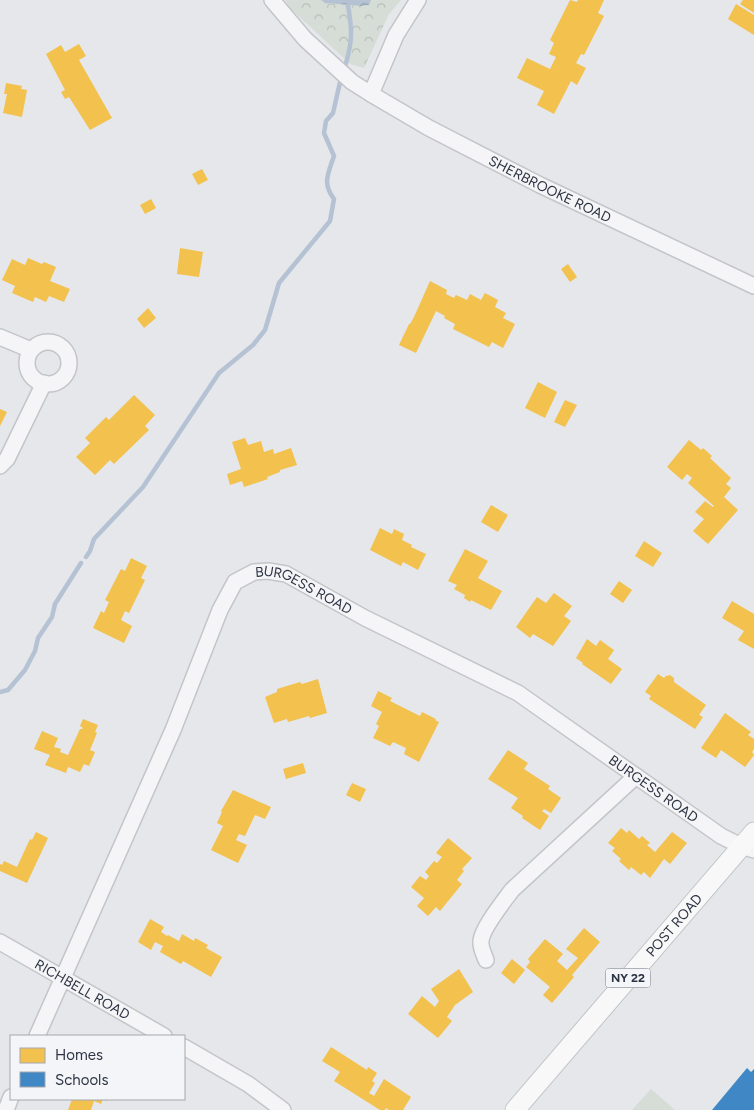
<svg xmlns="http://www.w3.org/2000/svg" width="754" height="1110" font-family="Figtree,sans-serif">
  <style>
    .forest { fill: url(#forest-crowns) }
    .garden { fill: #d5ddd6 }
    .water { fill: url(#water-waves) }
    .homes { fill: #f2c14e }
    .schools { fill: #3f88c5 }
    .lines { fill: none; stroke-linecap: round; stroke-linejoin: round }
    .stream { stroke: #b5c2d3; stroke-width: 4.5 }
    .minor-casing { stroke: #c3c5c8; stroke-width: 18 }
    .major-casing { stroke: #c2c4c8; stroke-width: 21 }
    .minor { stroke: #f5f5f7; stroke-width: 15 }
    .major { stroke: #f8f8f8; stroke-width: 19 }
    .labels { text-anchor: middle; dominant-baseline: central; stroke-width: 5; stroke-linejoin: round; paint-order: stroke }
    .shield { fill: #f4f5f8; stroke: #686d79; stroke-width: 1 }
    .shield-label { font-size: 12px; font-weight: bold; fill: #2c3343 }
    .street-label { font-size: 14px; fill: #2c3343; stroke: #f4f5f8 }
  </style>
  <defs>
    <pattern id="forest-crowns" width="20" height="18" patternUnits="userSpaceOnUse" patternTransform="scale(1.25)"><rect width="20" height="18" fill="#d5ddd6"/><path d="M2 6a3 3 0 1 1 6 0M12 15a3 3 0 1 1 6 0" fill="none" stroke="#b7beb9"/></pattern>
    <pattern id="water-waves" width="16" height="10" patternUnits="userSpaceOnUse" patternTransform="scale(1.25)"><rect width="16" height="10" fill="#b5c2d3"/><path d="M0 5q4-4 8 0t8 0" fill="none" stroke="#939ead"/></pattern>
  </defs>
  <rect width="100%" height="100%" fill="#e5e7ea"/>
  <path class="forest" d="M285 0H321L325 3 361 6 369 5 371 0H401L389 14 364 68 350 64 290 8Z"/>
  <path class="garden" d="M651 1089 675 1110H632Z"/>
  <path class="water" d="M321 0H371L369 5 361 6 325 3Z"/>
  <path class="homes" d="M570 0 577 2 578 0H604L598 13 604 16 584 55 581 54 576 63 586 68 577 85 571 81 554 114 537 105 544 91 517 78 527 58 550 69 556 57 549 54 554 43 550 40Z
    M743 0H754V13L740 4Z
    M736 4 754 15V35L728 19Z
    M79 44 86 56 79 60 112 118 90 130 69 97 65 99 61 92 65 90 46 54 61 45 65 52Z
    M6 83 22 86 21 89 27 90 22 117 3 113 7 94H4Z
    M202 169 208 180 198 185 192 174Z
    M151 199 156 208 145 214 140 205Z
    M180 248 203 252 199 277 177 274Z
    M28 258 42 264 44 262 56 267 50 281 70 289 64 302 49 296 46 302 35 297 33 302 12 293 15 286 2 280 12 259 25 265Z
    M568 264 577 277 570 282 561 269Z
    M430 281 447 290 446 294 454 298 456 295 467 300 470 294 481 300 485 293 498 300 495 307 506 313 503 318 515 324 503 348 492 342 489 347 453 329 455 324 444 318 445 316 436 311 416 353 399 345 409 324H410L414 317Z
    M148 308 156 318 144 328 137 319Z
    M538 382 557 392 545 418 525 408Z
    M134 395 155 415 145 426 149 430 114 464 110 460 95 475 76 457 90 443 85 438 106 417 109 420Z
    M565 400 577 405 565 427 554 422Z
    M0 409 7 412 0 426Z
    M245 438 248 445 261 441 264 452 273 449 274 454 291 448 297 465 280 470V472L267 477 268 479 244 487 242 481 230 485 227 474 241 469 232 442Z
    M689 440 701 450 703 448 712 456 710 458 731 478 726 484 731 488 724 497 738 510 708 544 693 531 704 519 695 512 705 501 713 507 714 506 688 483 692 478 687 474 682 480 667 467Z
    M491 505 508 515 498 532 481 522Z
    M380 528 392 534 394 529 404 534 402 540 412 545 411 547 426 554 418 570 403 562 401 566 370 550Z
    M644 541 662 553 653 567 635 556Z
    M465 549 488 561 478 578 502 591 491 610 471 600 470 602 464 598 465 595 454 589 457 585 448 581Z
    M131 558 147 566 141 578 145 580 129 613 125 611 121 620 132 626 124 643 93 628 101 611 104 613 109 602 105 600 121 569 125 571Z
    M619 581 632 590 623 603 610 594Z
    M554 593 572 606 564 616 571 621 553 646 533 634 530 638 516 627 537 597 546 603Z
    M732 601 754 614V649L738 640 744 631 722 618Z
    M587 639 596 646 600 640 614 650 608 659 622 669 611 684 582 664 583 663 576 658Z
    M658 674 664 678 666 676 670 675 674 678V682L706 705 699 715 703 717 695 729 649 699 651 696 645 692Z
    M318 679 327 713 310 718 309 716 288 722 287 719 274 723 265 697 277 692V689L300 682 302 684Z
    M378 691 392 698 390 701 420 716 422 712 436 719 435 720 439 722 419 762 404 754 406 748 393 742 390 746 373 738 379 726 376 724 382 712 371 706Z
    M725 713 751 732 748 735 754 739V749L752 752 754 755 745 767 721 750 716 758 701 748Z
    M83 719 98 725 95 732 97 733 90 750 95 752 89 766 84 764 80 772 68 767 66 773 45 765 50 755 34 749 42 731 58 738 54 747 61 749 60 752 68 755 80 729H82L83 728 80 726Z
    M508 750 528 763 524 769 550 786 548 789 561 798 551 813 544 809 542 811 549 816 540 830 522 818 523 816 511 808 518 798 488 779Z
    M303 763 306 773 286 779 283 769Z
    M352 783 366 789 360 802 346 795Z
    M233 790 271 807 265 819 255 815 245 836 239 834 236 840 247 845 238 863 211 850 223 826 217 823 222 812 221 811Z
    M621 828 627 833 629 830 639 839 642 836 650 843 647 845 655 852 672 832 687 843 670 864 664 859 650 878 644 872 641 875 631 867 629 870 619 861 621 859 612 851 615 848 608 843Z
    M36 832 48 838 27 883 0 871V864L2 865 4 861 17 867 30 839 32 840Z
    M448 838 472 858 462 869 464 871 457 880 462 884 440 911 436 907 428 916 417 906 424 898 411 887 420 876 426 880 429 876 425 872 434 861 437 863 442 857 436 853Z
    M150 919 164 927 161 932 167 936 168 935 179 941 182 934 194 941 195 938 208 945 206 948 222 957 211 977 183 961 181 964 160 952 163 946 155 942 151 950 138 942Z
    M584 928 600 942 572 975 574 977 552 1003 543 995 550 987 526 967 530 962 528 959 545 939 563 954 557 961 567 970 578 958 566 949Z
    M512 959 525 970 514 984 501 973Z
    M459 969 473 992 455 1005 447 1017 452 1021 438 1038 408 1014 422 996 435 1007 439 1001 431 989Z
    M331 1047 367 1070 368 1067 377 1073 372 1081 375 1083 369 1093 374 1096 384 1079 411 1097 403 1110H389L386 1108 385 1110H380L334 1081 340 1072 322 1061Z
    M72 1099H108L107 1101 103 1099 101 1104 94 1101 91 1110H68Z"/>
  <path class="schools" d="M747 1068 751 1072 754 1069V1110H712Z"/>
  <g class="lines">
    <path class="stream" d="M344 70C352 44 353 33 348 6
      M86 557 90 551 94 539 143 487 219 373 253 345 265 330 279 283 330 221 334 199C322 183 328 174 334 156L324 133 326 121 333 113 341 78
      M0 692 8 690 25 670 35 651 38 638 52 617 55 604 81 563"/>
    <defs>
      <g id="minor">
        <path id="s1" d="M272 0 305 39 352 82 371 94 429 128 540 185 754 286"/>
        <path d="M371 94 396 35 418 0"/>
        <path d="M0 337 31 350"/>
        <circle cx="48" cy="363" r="21"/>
        <path d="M0 466 7 459 44 383"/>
        <path id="s2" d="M0 942 164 1036"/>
        <path d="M486 960C484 954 480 947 481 941 482 928 504 901 512 890L636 776"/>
        <path id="s3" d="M37 1036 173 730 220 610 235 582 254 572 268 571 286 574 365 618 518 693 721 836 741 846 754 850"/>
        <path d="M184 1047 248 1084 283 1110"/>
        <path d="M6 1110 11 1097"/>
      </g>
      <g id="major">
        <path id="s4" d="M515 1110 754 832"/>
      </g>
    </defs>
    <use href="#minor" class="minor-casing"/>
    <use href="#major" class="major-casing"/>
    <use href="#minor" class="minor"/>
    <use href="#major" class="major"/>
  </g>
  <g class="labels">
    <rect class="shield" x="605.5" y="968.5" width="45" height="19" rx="4"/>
    <g class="shield-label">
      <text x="628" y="978">NY 22</text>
    </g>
    <g class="street-label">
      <text stroke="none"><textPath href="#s1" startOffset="340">SHERBROOKE ROAD</textPath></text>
      <text stroke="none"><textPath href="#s3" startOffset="571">BURGESS ROAD</textPath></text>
      <text stroke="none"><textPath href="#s3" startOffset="976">BURGESS ROAD</textPath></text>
      <text stroke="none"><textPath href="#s4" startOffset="244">POST ROAD</textPath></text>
      <text stroke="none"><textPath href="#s2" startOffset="95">RICHBELL ROAD</textPath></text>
    </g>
  </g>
  <rect x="10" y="1035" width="175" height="65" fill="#f4f5f8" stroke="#a4a7b0"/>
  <rect x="20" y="1048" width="25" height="15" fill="#f2c14e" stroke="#a4a7b0"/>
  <text x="55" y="1060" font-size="15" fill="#2c3343">Homes</text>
  <rect x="20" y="1072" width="25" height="15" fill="#3f88c5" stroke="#a4a7b0"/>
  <text x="55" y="1085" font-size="15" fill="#2c3343">Schools</text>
</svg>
